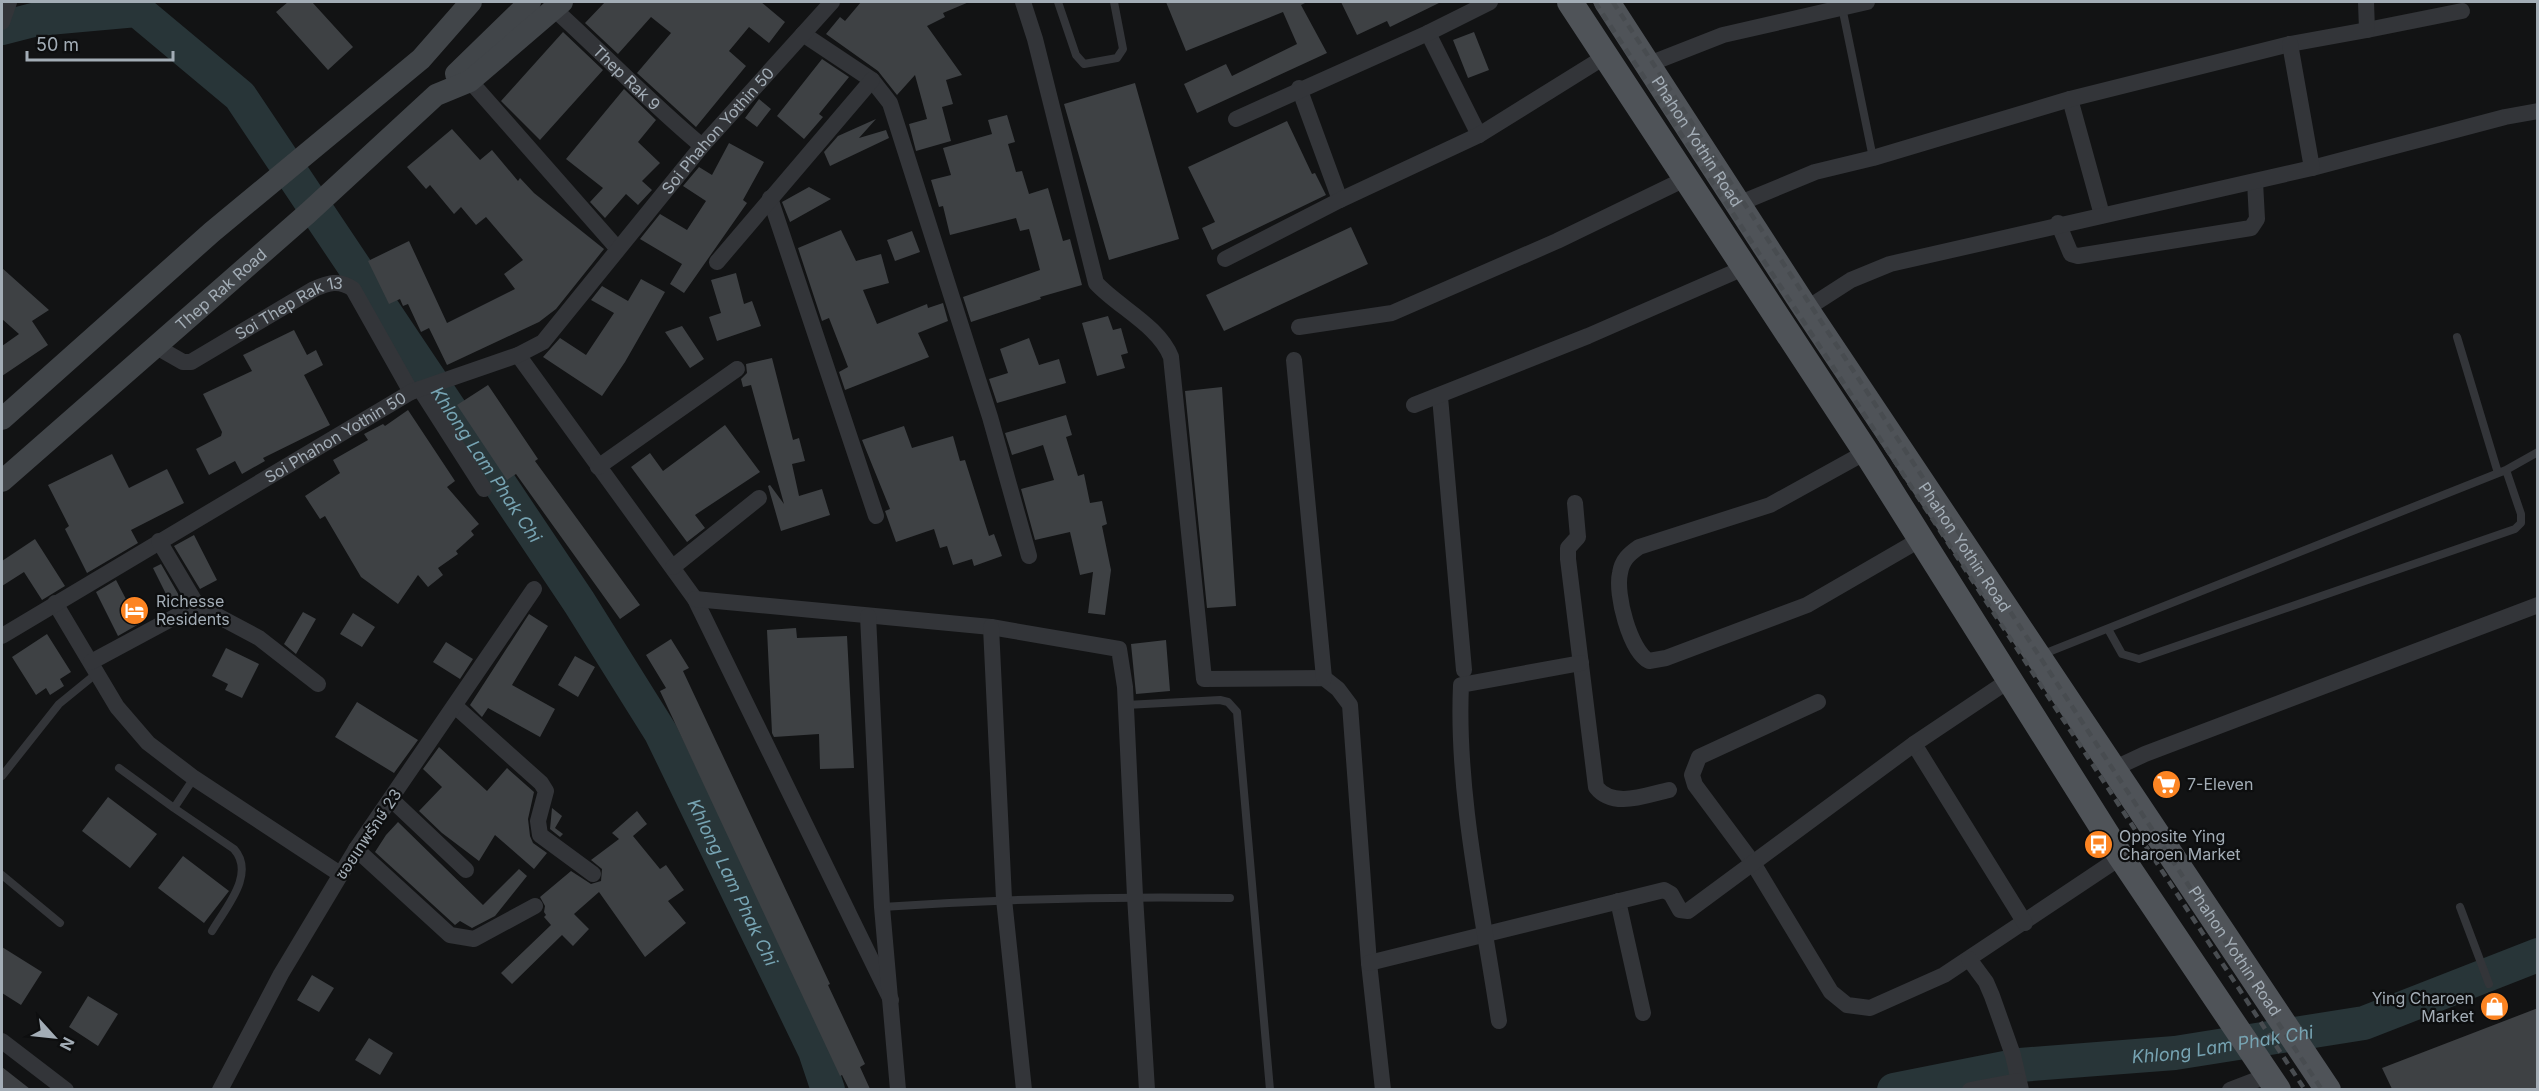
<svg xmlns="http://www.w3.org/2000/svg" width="2539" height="1091" font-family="Inter,'Noto Sans Thai',sans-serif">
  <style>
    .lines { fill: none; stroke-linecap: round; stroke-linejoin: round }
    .river { stroke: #283538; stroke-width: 34 }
    .building { fill: #3e4144 }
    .lane { stroke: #333539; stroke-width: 8 }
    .street { stroke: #333539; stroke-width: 16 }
    .secondary { stroke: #414549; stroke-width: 22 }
    .primary { stroke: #4f5358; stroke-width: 26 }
    .rail { stroke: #484c50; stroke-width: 4.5; stroke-dasharray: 8 6; stroke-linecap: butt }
    .labels { text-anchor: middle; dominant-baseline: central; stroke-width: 4.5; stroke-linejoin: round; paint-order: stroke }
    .street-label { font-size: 16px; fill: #a3adb6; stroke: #0d0e0f }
    .poi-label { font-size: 16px; fill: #a3adb6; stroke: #0d0e0f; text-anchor: start }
    .water-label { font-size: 18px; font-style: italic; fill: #77a4b3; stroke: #0d0e0f }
  </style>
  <rect width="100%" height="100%" fill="#121314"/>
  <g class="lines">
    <g class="river">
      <path id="s1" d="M2 28 37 19 137 10 240 96 579 602 661 733 815 1051 828 1090"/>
      <path id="s2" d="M1894 1090 2020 1065 2175 1053 2364 1023 2538 955"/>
    </g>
  </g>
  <path class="building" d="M288 2H312L353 47 328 70 276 12Z
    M605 2H761L785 22 769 43 749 27 729 51 746 66 696 127 637 73 671 33 651 17 618 54 585 23Z
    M861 2H969L943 13 945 17 927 26 962 75 946 80 953 104 942 107 951 141 916 151 909 124 927 119 915 75 897 95 878 71 826 34 840 17 845 21Z
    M1166 2H1307L1301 5 1327 53 1197 113 1184 84 1226 64 1232 76 1297 44 1283 12 1186 51Z
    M1341 2H1441L1390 27 1387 21 1357 35Z
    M563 32 603 70 540 140 501 101Z
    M1474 32 1489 70 1468 78 1453 40Z
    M822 59 849 77 819 114 823 117 804 139 777 116Z
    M1135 83 1179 239 1109 260 1064 104Z
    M624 89 656 120 638 142 660 163 642 181 652 190 638 205 626 194 605 218 590 202 603 188 566 159Z
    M759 99 771 109 757 127 745 118Z
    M1007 115 1015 142 1008 144 1016 172 1022 171 1029 194 1048 188 1063 241 1070 239 1082 285 1040 297 1041 299 971 322 963 297 1040 270 1029 229 1020 231 1016 218 950 235 943 206 939 207 931 180 951 175 943 148 992 134 988 120Z
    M876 119 859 138 886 130 889 138 830 166 824 152 838 136Z
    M1287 121 1312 174 1315 173 1326 195 1212 250 1202 228 1215 222 1188 167Z
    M452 129 480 160 492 150 518 181 520 178 534 193 604 249 556 309 539 322 447 365 429 328 421 332 408 304 403 306 400 299 389 304 368 261 409 241 447 323 515 289 504 274 523 260 486 217 476 225 461 207 454 214 430 185 426 189 407 167Z
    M729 143 764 162 743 200 747 203 684 293 670 284 682 264 640 239 660 214 687 230 706 201 683 186 699 167 712 175Z
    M809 187 831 199 790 222 782 202Z
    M1351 227 1368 264 1224 331 1206 295Z
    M841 230 856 261 881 254 889 283 863 290 877 324 927 304 928 308 943 303 948 321 918 333 929 357 845 390 839 372 848 367 829 318 822 321 798 248Z
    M912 231 920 252 895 261 887 240Z
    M2 268 49 310 32 321 48 345 2 376V346L19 334 2 319Z
    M736 273 744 304 752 301 761 326 717 341 709 317 721 313 711 280Z
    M641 279 665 292 625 362 602 396 543 357 560 338 586 355 614 313 591 300 602 286 628 301Z
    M1108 316 1113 330 1121 328 1128 353 1121 355 1125 368 1097 376 1082 323Z
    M682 326 704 359 690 368 665 332Z
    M294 330 307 355 316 350 323 365 304 375 330 425 263 458 265 461 242 474 235 461 209 475 196 449 221 436 222 432 203 394 252 371 243 355Z
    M1029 338 1039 365 1059 359 1066 383 997 403 989 379 1008 373 1000 349Z
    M772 358 793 440 799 438 805 461 792 464 799 496 822 489 830 515 781 531 768 486 770 485 784 504 751 385 743 387 741 379 747 373 746 364Z
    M488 385 538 459 535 461 640 605 620 619 516 474 507 480 457 405Z
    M1222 387 1236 606 1207 608 1185 391Z
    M408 410 455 481 447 487 479 524 471 531 474 535 456 551 458 554 438 568 443 575 428 587 418 575 398 604 361 577 325 516 320 519 305 496 340 473 333 460 368 440 364 434 383 424 385 426Z
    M1066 415 1072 435 1066 437 1078 476 1084 474 1090 503 1102 501 1107 524 1102 526 1111 570 1105 615 1088 613 1093 572 1080 575 1070 532 1035 540 1021 489 1054 480 1043 445 1012 455 1005 433Z
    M725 425 760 472 695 515 705 528 687 542 631 467 650 453 663 471Z
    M904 426 912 448 953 436 960 461 965 460 989 536 994 534 1002 556 974 566 972 559 953 565 947 546 940 548 934 529 896 542 885 511 890 509 862 440Z
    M112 454 129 488 167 469 184 503 131 530 138 543 87 573 65 529 69 526 48 485Z
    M194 535 217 580 200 589 174 546Z
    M35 539 65 586 42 600 24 572 2 586V561Z
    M161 564 181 599 171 604 153 568Z
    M116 580 139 624 118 636 96 592Z
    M303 612 316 619 296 654 284 644Z
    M353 613 375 627 362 647 340 634Z
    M529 614 548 626 512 685 555 709 540 737 488 708 482 717 470 705Z
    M796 628 797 638 847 636 854 768 820 769 819 734 774 737 772 733 767 630Z
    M47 634 71 672 60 679 64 686 50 695 46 688 36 695 12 657Z
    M671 639 689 668 683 671 830 984 828 985 865 1064 860 1067 870 1089H849L842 1075 840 1076 660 691 666 688 646 655Z
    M1166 640 1170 691 1136 694 1131 644Z
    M446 642 473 659 460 679 433 662Z
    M226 648 259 664 242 698 225 690 228 684 212 676Z
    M575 656 595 667 578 697 558 685Z
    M357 702 418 740 394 773 335 737Z
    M439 747 487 791 507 768 534 792 528 819 530 836 533 843 547 853 534 869 495 835 479 861 442 833 419 811 442 787 423 769Z
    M108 797 157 834 130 868 82 831Z
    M552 808 562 816 555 828 563 834 560 837 550 829Z
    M637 811 647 824 633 836 660 869 666 865 684 890 668 901 686 923 645 957 599 892 574 914 589 929 573 946 562 935 512 984 501 973 551 925 544 917 546 915 544 912 545 906 540 897 571 871 591 884 601 881 602 869 591 860 619 839 612 833Z
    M398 822 483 905 519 869 527 876 495 916 472 928 460 921 455 925 375 852 386 835Z
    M183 856 229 891 204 923 158 888Z
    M2 947 42 972 21 1005 2 993Z
    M312 975 334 988 319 1012 297 1000Z
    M88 996 118 1014 98 1046 69 1027Z
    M2538 1008V1089H2392L2382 1068Z
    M369 1038 393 1053 380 1075 355 1060Z
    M2 1067 30 1089H2Z"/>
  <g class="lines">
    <path class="lane" d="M1058 2 1076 55 1084 64 1117 58 1123 49 1114 2
      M1842 7 1873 158
      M2457 337 2498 473
      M2506 470 2538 452
      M2041 655 2506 470 2521 514V523L2515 529 2139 659 2122 654 2108 629
      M1126 705 1220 700 1228 702 1237 712 1270 1090
      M119 768 174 808
      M2 776 59 704 97 673
      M194 778 174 808 234 849C256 874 226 907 212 931
      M2 875 60 923
      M882 907C998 899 1114 896 1230 898
      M2460 907 2489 984"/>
    <g class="street">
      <path d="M1023 2 1035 39 1096 283C1118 307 1159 326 1171 357L1204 679 1324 678 1338 689 1350 705 1369 963 1383 1090"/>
      <path id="s3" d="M554 9C604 54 650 103 702 146"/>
      <path d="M2 22 9 2"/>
      <path d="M2367 30 2462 11"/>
      <path d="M1428 33 1479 135"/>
      <path d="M803 34 872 80 890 103 990 417 1029 556"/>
      <path d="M1649 64 1723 35 1867 2"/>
      <path d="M470 81 617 248"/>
      <path d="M1299 88 1340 200"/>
      <path d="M2070 99 2102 215"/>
      <path d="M1236 119 1428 33 1490 2"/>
      <path d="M2312 168 2505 117 2538 111"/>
      <path d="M770 198 876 516"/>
      <path d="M1738 204 1815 172 1873 158 2070 99 2290 44 2367 30 2366 2"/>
      <path d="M2058 223 2071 254 2078 256 2251 228 2257 219 2255 182"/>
      <path d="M1225 259 1340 200 1479 135 1606 56"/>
      <path d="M717 262 872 80"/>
      <path d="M1806 309 1851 280 1890 264 2312 168 2290 44"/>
      <path d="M1299 327 1392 313 1557 241 1687 178"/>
      <path id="s4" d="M155 346 183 362H191L314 289C328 283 339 279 353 289L411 392"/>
      <path d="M518 355 695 599 891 1000"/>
      <path d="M1294 360 1324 678"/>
      <path d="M420 389 484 489"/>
      <path d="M1440 397 1464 670"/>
      <path d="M1414 405 1588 336 1746 267"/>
      <path d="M1866 452 1770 505 1639 547C1629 554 1622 560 1620 573 1615 594 1630 651 1649 661L1666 658 1807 605 1921 539"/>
      <path d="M598 467 737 369"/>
      <path d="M1575 503 1578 537 1568 548V559L1596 787C1613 809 1646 795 1669 790"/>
      <path d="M673 567 759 498"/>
      <path d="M695 599 991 627 1119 649 1125 687 1135 896 1147 1090"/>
      <path d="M55 603 117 707 148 743 194 778 340 874"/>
      <path d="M197 605 259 638 318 684"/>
      <path d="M868 616 882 907 898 1090"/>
      <path d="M991 627 1004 899 1024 1090"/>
      <path id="s5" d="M2 636 411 392 518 355 543 342 702 146 832 2"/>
      <path d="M91 662 197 605 159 541"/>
      <path d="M1818 702 1699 757 1692 775 1695 785 1753 863 1831 992 1847 1005 1870 1008 1944 975 2121 857"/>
      <path d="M455 706 541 783 546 791 538 821 540 835 593 874"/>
      <path d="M1914 744 2025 923"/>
      <path d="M2113 769 2145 754 2538 605"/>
      <path d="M391 799 466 870"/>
      <path d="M356 849 450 935 474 939 535 906"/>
      <path d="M1618 901 1643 1013"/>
      <path d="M1969 959 1986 982 1992 996 2013 1055 2021 1090"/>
      <path d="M1369 963 1664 890 1671 894 1680 910 1688 911 1914 744 2008 681"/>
      <path d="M1499 1021C1483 913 1456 794 1461 685L1581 663"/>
      <path d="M2 1041 66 1090"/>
      <path d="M220 1090 281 974 356 849 534 589"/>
      <path d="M1970 1090 2018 1081"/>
      <path d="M2230 1090 2269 1075"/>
    </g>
    <g class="secondary">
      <path d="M456 74 530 2"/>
      <path d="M2 419 212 232 421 59 471 2"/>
      <path id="s6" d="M2 481 308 213 436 95 470 81 562 2"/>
    </g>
    <g class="primary">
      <path d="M1570 2 1866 452 2121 857 2278 1090"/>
      <path id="s7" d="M1607 2 1806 309 2328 1090"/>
    </g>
    <path class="rail" d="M1595 2 2305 1090
      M1613 2 2322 1090"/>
  </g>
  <defs>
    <symbol id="hotel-disc" viewBox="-11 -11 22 22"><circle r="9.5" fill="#fc8422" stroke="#0d0e0f"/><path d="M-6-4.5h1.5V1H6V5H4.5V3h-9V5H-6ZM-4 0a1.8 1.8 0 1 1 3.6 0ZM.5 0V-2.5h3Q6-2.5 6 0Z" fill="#fff"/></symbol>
    <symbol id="supermarket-disc" viewBox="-11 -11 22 22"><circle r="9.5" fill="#fc8422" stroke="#0d0e0f"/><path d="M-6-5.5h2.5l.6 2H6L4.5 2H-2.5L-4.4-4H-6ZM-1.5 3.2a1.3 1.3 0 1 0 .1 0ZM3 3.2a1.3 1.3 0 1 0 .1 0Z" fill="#fff"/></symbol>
    <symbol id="bus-disc" viewBox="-11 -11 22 22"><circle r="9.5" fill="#fc8422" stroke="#0d0e0f"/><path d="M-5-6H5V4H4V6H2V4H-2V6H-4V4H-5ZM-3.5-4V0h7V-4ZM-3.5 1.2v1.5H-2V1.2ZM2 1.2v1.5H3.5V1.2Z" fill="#fff"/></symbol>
    <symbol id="shop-disc" viewBox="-11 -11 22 22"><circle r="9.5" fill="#fc8422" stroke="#0d0e0f"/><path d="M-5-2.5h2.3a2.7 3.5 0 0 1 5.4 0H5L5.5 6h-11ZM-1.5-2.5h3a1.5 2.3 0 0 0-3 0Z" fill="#fff"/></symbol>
  </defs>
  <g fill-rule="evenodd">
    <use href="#hotel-disc" x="118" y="594" width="33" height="33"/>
    <use href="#supermarket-disc" x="2150" y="768" width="33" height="33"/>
    <use href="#bus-disc" x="2082" y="828" width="33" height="33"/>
    <use href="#shop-disc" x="2478" y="990" width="33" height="33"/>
  </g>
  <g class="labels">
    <g class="street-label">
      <text stroke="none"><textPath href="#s3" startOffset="100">Thep Rak 9</textPath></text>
      <text stroke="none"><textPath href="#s5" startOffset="892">Soi Phahon Yothin 50</textPath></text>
      <text stroke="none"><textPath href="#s7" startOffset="166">Phahon Yothin Road</textPath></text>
      <text stroke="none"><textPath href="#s6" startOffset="291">Thep Rak Road</textPath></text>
      <text stroke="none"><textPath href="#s4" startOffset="153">Soi Thep Rak 13</textPath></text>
      <text stroke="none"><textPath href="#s5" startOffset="388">Soi Phahon Yothin 50</textPath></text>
      <text stroke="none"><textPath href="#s7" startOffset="652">Phahon Yothin Road</textPath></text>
      <text transform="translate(368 834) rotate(-56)">ซอยเทพรักษ์ 23</text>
      <text stroke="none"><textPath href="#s7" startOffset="1138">Phahon Yothin Road</textPath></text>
    </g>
    <g class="poi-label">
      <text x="156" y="601">Richesse<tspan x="156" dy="18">Residents</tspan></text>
      <text x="2187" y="784">7-Eleven</text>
      <text x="2119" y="836">Opposite Ying<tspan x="2119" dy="18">Charoen Market</tspan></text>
      <text x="2474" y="998" text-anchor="end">Ying Charoen<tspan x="2474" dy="18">Market</tspan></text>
    </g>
    <g class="water-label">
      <text stroke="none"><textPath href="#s1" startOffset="714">Khlong Lam Phak Chi</textPath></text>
      <text stroke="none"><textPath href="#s1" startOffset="1200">Khlong Lam Phak Chi</textPath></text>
      <text stroke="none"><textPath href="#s2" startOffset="332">Khlong Lam Phak Chi</textPath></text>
    </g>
  </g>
  <rect width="2539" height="1091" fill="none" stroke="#a3adb6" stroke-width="6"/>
  <g transform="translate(54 1037) rotate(117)" stroke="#0d0e0f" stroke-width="4.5" paint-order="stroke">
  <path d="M0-4.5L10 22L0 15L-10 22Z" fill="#a3adb6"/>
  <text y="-9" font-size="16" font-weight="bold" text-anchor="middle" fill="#a3adb6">N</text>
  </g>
  <path d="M27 51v9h146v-9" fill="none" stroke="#a3adb6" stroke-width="3"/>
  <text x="36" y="51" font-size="18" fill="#a3adb6" stroke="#0d0e0f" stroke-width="4.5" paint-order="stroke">50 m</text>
</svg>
